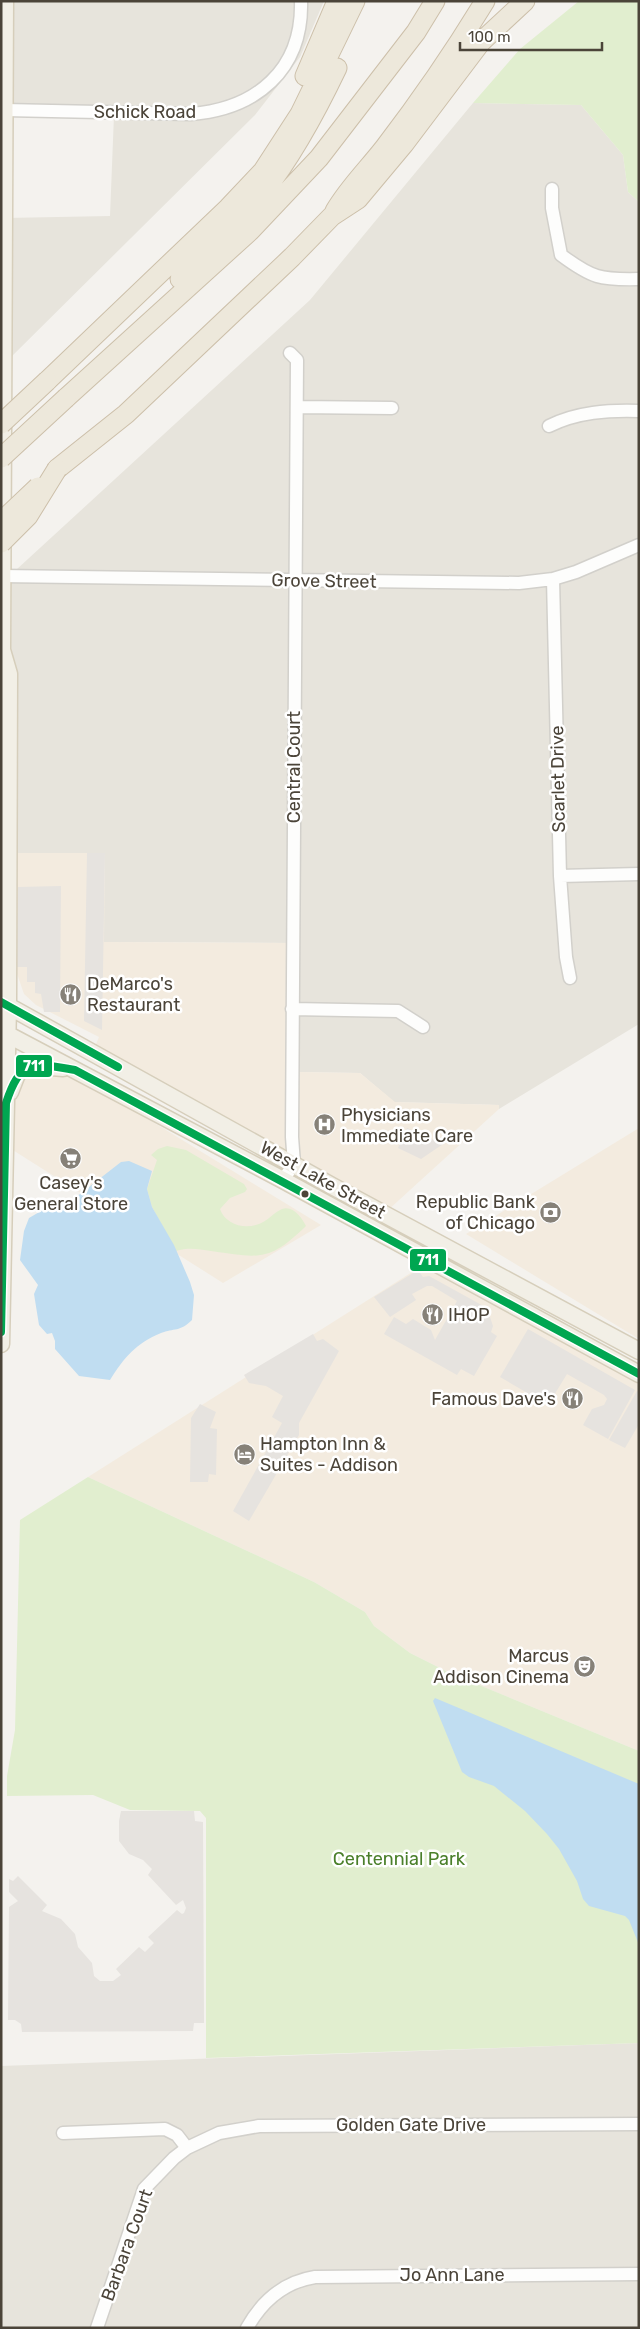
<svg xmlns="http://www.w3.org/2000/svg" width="640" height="2329" font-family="Rubik,sans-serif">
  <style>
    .residential { fill: #e7e4dc }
    .commercial { fill: #f3ebdf }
    .industrial { fill: #e6e2de }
    .green { fill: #e1eecf }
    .parking { fill: #e6e3df }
    .water { fill: #c0ddf1 }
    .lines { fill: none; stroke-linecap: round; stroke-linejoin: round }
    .minor-casing { stroke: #d2d0cb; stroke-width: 15 }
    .major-casing { stroke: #d6cebb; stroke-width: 19 }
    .highway-casing { stroke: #ccbfa9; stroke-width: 21 }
    .minor { stroke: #fdfdfc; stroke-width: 12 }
    .major { stroke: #f2efe6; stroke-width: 16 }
    .highway { stroke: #ede8db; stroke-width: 19 }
    .highway-bridge-casing { stroke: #ccbfa9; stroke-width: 21; stroke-linecap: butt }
    .highway-bridge { stroke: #ede8db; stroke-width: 19 }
    .bus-1-casing { stroke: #fff; stroke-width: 11 }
    .bus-1 { stroke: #00a651; stroke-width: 8 }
    .bus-dot { fill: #4b4439; stroke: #fff; stroke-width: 2 }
    .labels { text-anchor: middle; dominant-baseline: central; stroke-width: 5; stroke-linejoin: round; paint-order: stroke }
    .street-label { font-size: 18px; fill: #4b4439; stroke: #fff }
    .poi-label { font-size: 18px; fill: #4b4439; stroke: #fff; text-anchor: start }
    .park-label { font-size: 18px; fill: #4a7f2a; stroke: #fff }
    .line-badge { stroke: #fff; stroke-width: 2 }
    .badge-label { font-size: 14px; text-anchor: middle; font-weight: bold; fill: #fff }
  </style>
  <rect width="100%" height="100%" fill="#f4f2ee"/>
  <path class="residential" d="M7 1H324L300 57 255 115 4 364 5 218 110 216 114 115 6 113Z
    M473 103 581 105 623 155 628 192 639 202V1024L499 1109V1105L394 1102 360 1073 296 1072V943L103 942 105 853H16L4 581 310 300Z
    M639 2043V2328H1V2066Z"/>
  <path class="commercial" d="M16 853H105L104 942 296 943V1072L360 1073 395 1102 499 1105V1109L387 1211 94 1049 99 1037 36 1005 24 994 13 962Z
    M30 1068 73 1073 321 1225 223 1283 8 1147 9 1104Z
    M639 1128V1339L466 1234Z
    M428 1262 639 1379V1751L450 1673 410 1653 374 1626 365 1612 314 1582 88 1477Z"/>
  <path class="industrial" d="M407 1128 443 1144 421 1159 398 1148Z"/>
  <path class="green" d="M579 1H639V202L628 192 623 155 581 105 473 103 520 49Z
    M167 1146 186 1150 244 1184 247 1189 245 1192 230 1198 220 1209C225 1224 244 1230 259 1224 268 1221 274 1212 282 1209 293 1205 302 1218 306 1226 269 1262 260 1258 211 1251 199 1249 188 1247 176 1251L152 1207 147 1189 157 1160 151 1155 158 1149Z
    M88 1477 314 1582 365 1612 374 1626 410 1653 450 1673 639 1751V2043L206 2058V1818L200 1811 130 1810 93 1795 7 1796V1776L15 1730 20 1520Z"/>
  <path class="parking" d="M87 853H105L102 1030 84 1021Z
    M61 886 60 1012H44L41 994 35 993V982H27V967H16L18 887Z
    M418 1270 423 1277 429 1276 487 1308 485 1313 490 1317 493 1326 491 1332 497 1336 474 1376 461 1369 457 1375 384 1334 394 1317 406 1324 413 1319 431 1330 435 1340 457 1301 432 1286H427L412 1294 416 1300 390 1317 374 1297Z
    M528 1329 635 1390 608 1439 583 1425 592 1409 604 1405 607 1399 604 1395 567 1374 548 1405 500 1377Z
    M313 1334 317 1341 323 1339 339 1351 299 1423V1435L249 1521 233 1511 282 1423 272 1417 283 1396 266 1386 249 1383 244 1375Z
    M637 1391 639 1392V1424L625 1448 609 1440Z
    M200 1404 216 1412 210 1428 217 1429 216 1475 209 1474 208 1482H190L191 1418Z
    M121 1811H194L195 1821 203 1822 204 2023H194L193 2031 22 2032 21 2024 15 2020H8L9 1907 18 1901 9 1892V1879L13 1881 18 1876 47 1905 42 1911 61 1919 75 1934 78 1947 92 1963 94 1976 100 1981H113L121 1975 116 1969 139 1947 145 1952 154 1943 148 1937 177 1910 182 1914 184 1913 186 1908 183 1900 176 1905 148 1875 152 1869 143 1860 129 1854 119 1841V1821Z"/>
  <path class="water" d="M129 1161 152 1171 147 1189 152 1207 174 1245 190 1282 194 1295 192 1320C180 1332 174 1328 161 1333 136 1343 124 1358 110 1380L79 1376 55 1349V1341L52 1333 47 1334 39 1325 34 1294 38 1285 20 1260 24 1231 29 1218 53 1204 71 1201 121 1162Z
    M435 1698 639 1784V1945L629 1920 625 1916 589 1906 583 1899 577 1881 559 1849 547 1834 525 1811 494 1786 469 1777 462 1772 433 1701Z"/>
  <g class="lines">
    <defs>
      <path id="minor" d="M5 110 191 114C256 109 303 70 301 1
        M552 189V208L561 255C592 278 600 280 639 279
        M297 407 392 408
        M549 426C577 412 608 410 639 411
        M2 576 519 583 553 579 576 572 639 545
        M553 579 560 876 566 957 570 978
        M560 876 639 874
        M292 1009 398 1011 423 1027
        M283 1180 294 1164 292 1137 297 360 290 353
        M63 2133 165 2129 177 2135 187 2148
        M97 2328 144 2189 174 2158 187 2148 219 2133 259 2126 639 2124
        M247 2328C262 2301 284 2282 315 2277L639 2274"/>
      <path id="major" d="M1 1002 332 1186 639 1351
        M1 1031 283 1180 639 1374
        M10 1092 17 1074 28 1065 63 1068
        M1 1344 8 1006 9 674 2 650 5 1"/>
      <path id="highway" d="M305 76 337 1
        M335 211C349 187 368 169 385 147 421 100 454 52 485 1
        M180 279C208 251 239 225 263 193 293 155 316 112 337 68
        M47 381 228 208 263 171 300 114 355 1
        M66 398 250 231 319 158 416 32 435 1
        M57 469 126 414 292 257 332 216 358 199 404 144 481 42 525 1"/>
    </defs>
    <use href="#minor" class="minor-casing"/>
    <use href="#major" class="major-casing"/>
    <use href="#highway" class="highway-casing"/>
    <use href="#minor" class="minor"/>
    <use href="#major" class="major"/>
    <use href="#highway" class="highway"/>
    <defs>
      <path id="highway-bridge" d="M1 424 47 381
        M1 458 66 398
        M1 522 38 487
        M1 543 28 516 57 469"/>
    </defs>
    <use href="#highway-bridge" class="highway-bridge-casing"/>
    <use href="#highway-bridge" class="highway-bridge"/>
    <defs>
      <path id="bus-1" d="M1 1002 118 1067
        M1 1332 6 1103C21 1058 33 1063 75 1070L639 1374"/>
    </defs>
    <use href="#bus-1" class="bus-1-casing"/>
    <use href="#bus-1" class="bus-1"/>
  </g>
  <defs>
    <symbol id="restaurant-disc" viewBox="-11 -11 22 22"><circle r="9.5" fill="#868178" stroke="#fff"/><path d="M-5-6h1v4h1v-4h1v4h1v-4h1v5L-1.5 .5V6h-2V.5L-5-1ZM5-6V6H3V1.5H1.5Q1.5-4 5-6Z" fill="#fff"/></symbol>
    <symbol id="hospital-disc" viewBox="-11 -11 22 22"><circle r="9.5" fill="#868178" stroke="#fff"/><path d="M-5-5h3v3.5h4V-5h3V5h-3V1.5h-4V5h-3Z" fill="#fff"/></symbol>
    <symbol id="supermarket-disc" viewBox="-11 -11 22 22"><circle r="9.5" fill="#868178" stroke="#fff"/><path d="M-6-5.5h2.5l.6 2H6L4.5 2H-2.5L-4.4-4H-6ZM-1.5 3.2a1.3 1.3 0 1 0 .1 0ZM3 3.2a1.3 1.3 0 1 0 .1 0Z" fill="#fff"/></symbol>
    <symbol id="bank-disc" viewBox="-11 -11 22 22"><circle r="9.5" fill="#868178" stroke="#fff"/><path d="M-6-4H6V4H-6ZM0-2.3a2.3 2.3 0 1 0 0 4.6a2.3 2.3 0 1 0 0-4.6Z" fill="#fff"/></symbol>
    <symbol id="hotel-disc" viewBox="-11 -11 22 22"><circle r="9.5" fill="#868178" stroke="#fff"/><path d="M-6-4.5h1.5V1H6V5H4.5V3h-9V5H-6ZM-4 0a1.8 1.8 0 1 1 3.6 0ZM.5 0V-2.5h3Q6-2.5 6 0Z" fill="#fff"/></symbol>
    <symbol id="theatre-disc" viewBox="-11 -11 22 22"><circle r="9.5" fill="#868178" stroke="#fff"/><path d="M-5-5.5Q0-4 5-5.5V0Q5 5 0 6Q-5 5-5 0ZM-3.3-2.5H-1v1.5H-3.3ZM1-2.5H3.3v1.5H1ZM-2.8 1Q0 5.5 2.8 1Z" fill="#fff"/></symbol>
  </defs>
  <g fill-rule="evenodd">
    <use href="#restaurant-disc" x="58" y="982" width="25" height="25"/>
    <use href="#hospital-disc" x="312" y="1112" width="25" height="25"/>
    <use href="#supermarket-disc" x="58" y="1146" width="25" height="25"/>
    <use href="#bank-disc" x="538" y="1200" width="25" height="25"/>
    <use href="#restaurant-disc" x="420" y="1302" width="25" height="25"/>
    <use href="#restaurant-disc" x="560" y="1386" width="25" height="25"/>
    <use href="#hotel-disc" x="232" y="1442" width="25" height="25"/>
    <use href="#theatre-disc" x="572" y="1654" width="25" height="25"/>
  </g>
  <circle class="bus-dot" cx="305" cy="1194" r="4.5"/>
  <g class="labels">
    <g class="street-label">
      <text x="145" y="112">Schick Road</text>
      <text transform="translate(324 581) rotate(1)">Grove Street</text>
      <text transform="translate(294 767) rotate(-90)">Central Court</text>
      <text transform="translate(558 779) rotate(-91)">Scarlet Drive</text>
      <text transform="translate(323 1180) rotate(29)">West Lake Street</text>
      <text x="411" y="2125">Golden Gate Drive</text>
      <text transform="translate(127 2245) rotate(-70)">Barbara Court</text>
      <text x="452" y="2275">Jo Ann Lane</text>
    </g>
    <g class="poi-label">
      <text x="87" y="984">DeMarco's<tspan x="87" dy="21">Restaurant</tspan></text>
      <text x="341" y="1115">Physicians<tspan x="341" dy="21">Immediate Care</tspan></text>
      <text x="71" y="1183" text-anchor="middle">Casey's<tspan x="71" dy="21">General Store</tspan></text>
      <text x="535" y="1202" text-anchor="end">Republic Bank<tspan x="535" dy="21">of Chicago</tspan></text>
      <text x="448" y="1315">IHOP</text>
      <text x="556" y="1399" text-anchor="end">Famous Dave's</text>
      <text x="260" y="1444">Hampton Inn &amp;<tspan x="260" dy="21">Suites - Addison</tspan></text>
      <text x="569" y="1656" text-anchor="end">Marcus<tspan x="569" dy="21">Addison Cinema</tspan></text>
    </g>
    <g class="park-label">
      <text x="399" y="1859">Centennial Park</text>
    </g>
  </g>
  <g class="line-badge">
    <rect x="15" y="1054" width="38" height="24" rx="5" fill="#00a651"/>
    <rect x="409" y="1248" width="38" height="24" rx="5" fill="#00a651"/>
  </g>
  <g class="badge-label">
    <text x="34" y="1071">711</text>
    <text x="428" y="1265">711</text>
  </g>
  <rect width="640" height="2329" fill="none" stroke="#4b4439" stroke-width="5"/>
  <path d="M460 42v8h142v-8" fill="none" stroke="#4b4439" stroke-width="2.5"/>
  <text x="468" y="42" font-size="15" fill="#4b4439" stroke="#ffffff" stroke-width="4" paint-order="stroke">100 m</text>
</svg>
